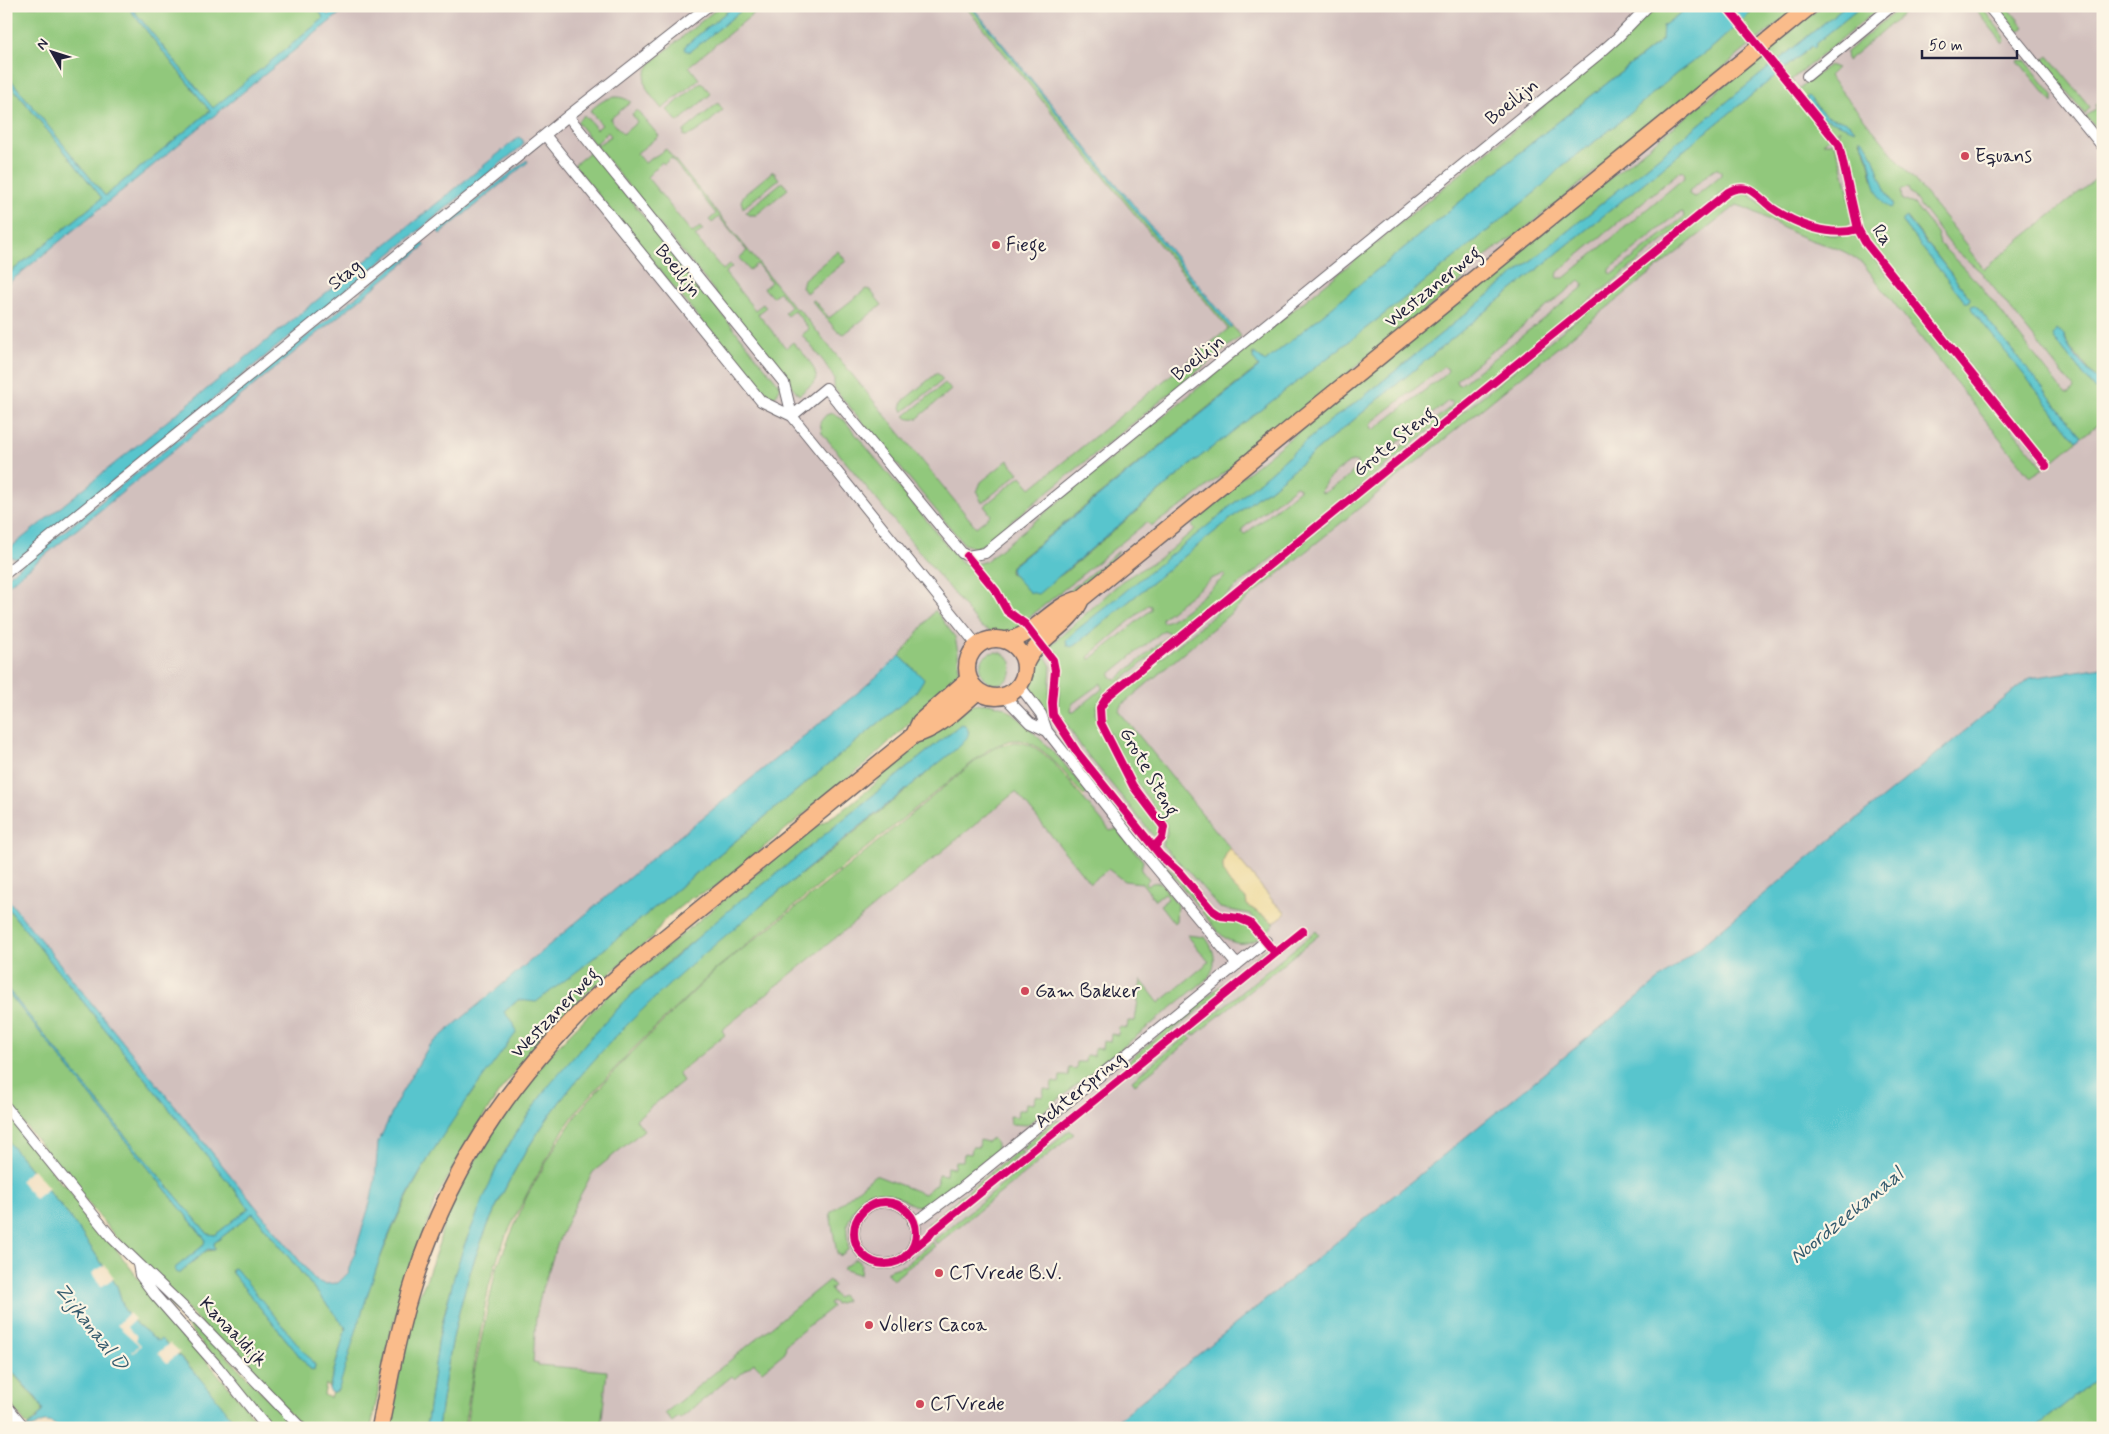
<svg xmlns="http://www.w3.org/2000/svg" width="2109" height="1434" font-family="Mynerve,sans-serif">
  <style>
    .industrial { fill: #d1c0bd }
    .green { fill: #91c87b; stroke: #5a755b; fill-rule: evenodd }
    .sand { fill: #eeda9e; stroke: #887e6c }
    .water { fill: #58c5cd; stroke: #3d7484 }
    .pier { fill: #f2debf }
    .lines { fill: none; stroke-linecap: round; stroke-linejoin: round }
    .minor-casing { stroke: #6b6469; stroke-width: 12 }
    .primary-casing { stroke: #6b6469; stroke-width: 19 }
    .minor { stroke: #fff; stroke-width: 10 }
    .primary { stroke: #fabc8b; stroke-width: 16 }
    .cycleway-casing { stroke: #fcf5e5; stroke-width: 11 }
    .cycleway { stroke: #d6006c; stroke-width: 8 }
    .poi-dot { fill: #d1495b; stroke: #fcf5e5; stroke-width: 2 }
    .labels { text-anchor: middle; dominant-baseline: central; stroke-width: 4.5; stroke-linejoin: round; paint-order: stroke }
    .street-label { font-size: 19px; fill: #22223b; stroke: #fcf5e5 }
    .poi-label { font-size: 19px; fill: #22223b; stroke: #fcf5e5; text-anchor: start }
    .water-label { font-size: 20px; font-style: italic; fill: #355b6e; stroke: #fcf5e5 }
  </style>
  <rect width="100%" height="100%" fill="#fcf5e5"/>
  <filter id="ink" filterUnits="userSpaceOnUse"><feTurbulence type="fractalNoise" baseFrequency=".02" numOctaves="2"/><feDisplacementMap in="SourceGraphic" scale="10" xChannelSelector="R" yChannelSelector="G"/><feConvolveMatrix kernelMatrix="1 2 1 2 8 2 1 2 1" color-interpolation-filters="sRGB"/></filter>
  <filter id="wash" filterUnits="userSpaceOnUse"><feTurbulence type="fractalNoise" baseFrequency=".0096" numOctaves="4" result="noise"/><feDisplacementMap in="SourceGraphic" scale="20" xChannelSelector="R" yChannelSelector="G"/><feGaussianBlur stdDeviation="1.12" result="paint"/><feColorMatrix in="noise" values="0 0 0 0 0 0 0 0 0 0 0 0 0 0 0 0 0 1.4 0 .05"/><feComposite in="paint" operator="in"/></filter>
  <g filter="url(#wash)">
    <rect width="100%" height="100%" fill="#f2debf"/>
    <path class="industrial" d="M344 6H2103V719L1224 1428H517L541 1293 558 1242 577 1201 593 1172 644 1130 636 1119 683 1081 678 1074 725 1035 721 1031 1016 792 1090 883 1108 869 1124 881 1141 870 1117 829 1110 831 1083 800 1087 792 1061 760 1010 710 997 705 977 704 956 679H924L900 656 861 690 655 856 569 930 487 996 456 1024 375 1180 370 1203 350 1269 329 1301 6 901V280Z"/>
    <path class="green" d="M6 6H127L210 111 105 196 6 74Z
      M130 6H315L322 15 323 19 213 109Z
      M720 6H734L686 45 689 52 747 6H763L689 66 699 79 662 109C648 92 637 83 652 62Z
      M965 6H970L1230 327 1232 326 1241 336 982 545 975 548 964 544 834 388V378L824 362 802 335 809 329 794 310 787 316 784 313 791 307 779 292 772 297 764 288 771 282 757 264 749 270 739 258 747 251 719 217 712 223 709 220 716 214 671 158 664 164 662 162 647 177 692 233 700 227 703 230 695 236 723 270 730 264 732 267 725 273 755 310 763 304 766 308 758 314 786 348 793 342C802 353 818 366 816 381L799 395 596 146 611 136 608 132 595 145 577 122 584 115 597 129 602 125 590 111C602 100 615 91 631 102L610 119 623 134 637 122 632 114 637 110 659 136 637 153 645 163 666 149 794 307 796 309 798 308 976 527 991 515 984 506 1021 476 1031 488 1228 329Z
      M1656 6H1690L1663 26V39L1534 141 1265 362 1254 353 1252 354 1259 366 1011 566 1010 571 1011 574 1013 573 1029 592 1063 574 1201 456 1392 308 1538 190 1562 166 1606 133 1677 73 1713 47 1758 6H1799L1517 235C1496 246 1478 261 1463 280L1188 502 1151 526 1147 522 1021 624 1025 630C1008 633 994 635 980 626L822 433 820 422 826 415 832 413 844 420 959 560 969 566 986 561 1605 56Z
      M1822 6H1845L1357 402 1331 420 1211 523 1066 640 1075 645 1260 495 1270 489 1437 351 1812 46 1814 48 1816 46 1815 44 1862 6H1882L1791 80 1799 89 1829 65 1837 68 1829 76 1970 248 1969 250 1984 269 2103 173V386L2070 348 2064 335 2055 340 2103 399V420L2082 437 1982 313 1971 308 2077 441 2049 464 1867 240C1850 210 1858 164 1837 137L1840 129 1823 143H1830L1832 142C1841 153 1851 201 1852 217 1852 221 1850 224 1847 227 1829 234 1790 215 1774 205 1765 199 1758 190 1748 186 1741 183 1732 186 1726 190L1103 695 1097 705 1096 714 1100 728 1129 786 1160 826 1161 833 1156 839 1082 748 1060 714 1058 705 1062 665 1060 658 1051 645 1122 581 1163 556 1195 529 1192 525 1230 487ZM1860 140C1876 159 1878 184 1893 204L1872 178 1868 158ZM1714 169H1718L1721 172V175L1696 196 1694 197 1689 194 1690 190ZM1683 171 1685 175 1684 178 1564 278H1557L1558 272 1679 172ZM1908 187 1909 191 1953 248 1981 272 2074 388 2070 394H2066L2061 389 1979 284 1940 244 1937 233 1914 204 1902 200 1901 191ZM1683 212 1684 217 1613 274 1610 273V269L1679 213ZM1907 217 1970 298 1965 302 1902 222ZM1580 280 1584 284 1582 288 1460 385 1457 384 1456 380ZM1443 367 1447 368 1448 371 1443 376 1375 429H1371L1370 426 1372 422ZM1448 401 1452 402V406L1383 461 1380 460V457ZM1352 461 1357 462V467L1346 479 1324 493 1321 492C1324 479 1342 468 1352 461ZM1296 486 1299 487V490L1245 534 1242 533V529ZM1223 574 1226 576C1214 585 1173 624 1162 622V618L1211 579ZM1148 605 1151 606V610L1091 659H1089L1088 657ZM1164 630 1169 633 1167 637 1117 679 1112 678 1110 675 1112 672ZM1101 683 1102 689 1074 712H1071L1072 704Z
      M1902 6H1907L1908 10 1847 61 1846 52Z
      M1973 6H1981L2004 36 2005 41 2003 43Z
      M1997 6H2007L2024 27 2018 32Z
      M2048 56 2090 107 2085 114 2042 61Z
      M2019 60 2026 61 2053 95V103L2018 61Z
      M6 79 102 198 6 276Z
      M701 82 711 94 678 122 667 110Z
      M2103 99V137L2086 116 2097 109 2095 105Z
      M718 103 723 110C715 117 694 137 684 136V131Z
      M591 151 780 386C779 394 773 400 765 399L574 165Z
      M773 171 779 179 743 208 741 201 744 195Z
      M782 182 788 189 756 215H749L746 212Z
      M1741 192 1747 193 1771 211 1799 225 1830 235H1852L1858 239 2044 468 2030 477 1864 265C1840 245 1827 247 1800 236 1778 227 1760 212 1737 205L1594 318 1262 587 1123 704 1119 711 1230 848C1214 871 1229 884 1247 899V905L1275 924 1267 931 1250 914 1220 908 1187 870 1162 845 1167 834 1166 824 1128 771 1103 720 1104 705 1729 195Z
      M838 251 846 261 806 293 802 287 804 279Z
      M866 289 870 290 882 305 844 334 836 330 812 301 814 300 829 318Z
      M937 373 943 380 903 412 901 407 904 400Z
      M945 383 951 390 918 418C913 420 909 420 905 416Z
      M1008 460 1019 473 982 503 977 492 981 482Z
      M1119 551C1099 579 1066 602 1035 618Z
      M935 610 955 637 958 652 959 671 949 685 868 762 714 888 691 898 664 920 652 938 591 989 557 1023 524 1060 498 1094 469 1139 436 1199 390 1333 371 1428H304L115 1236 6 1102V990L205 1239 204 1245 174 1269 179 1273 206 1251 214 1250 215 1248 214 1243 253 1213 346 1328 329 1388 326 1384 324 1395 330 1398 332 1393 338 1390C355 1330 374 1266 401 1210 432 1145 475 1085 514 1024L503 1012 518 1000 580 969 915 693 924 679 900 656ZM234 1268 315 1365 314 1370 310 1369 232 1273 231 1271Z
      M1041 649 1051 666 1048 707 1051 721C1032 690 1022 685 1041 649Z
      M980 668a16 16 0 1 1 32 0a16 16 0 1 1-32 0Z
      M989 703 1004 707 1021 720 1061 760 1087 793 1084 796C1067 778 1042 738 1014 740 1005 741 996 746 988 750L716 969 631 1051 579 1108 564 1129 529 1190 506 1236 496 1262 489 1286 475 1360 464 1428H438C447 1363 458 1298 483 1237 550 1070 684 965 822 858 869 821 915 783 960 745L969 732 965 725 961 724 675 956 628 998 590 1038 542 1095 517 1131 501 1159 464 1246 447 1303 439 1337 426 1428H387L415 1303 425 1283 439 1243 444 1221 458 1191 495 1126 547 1057 610 993 806 833 841 811 874 785 896 759 916 744 972 705Z
      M1014 742C1030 741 1042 752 1053 762L1110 831 1117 829 1143 861 1141 870 1149 880 1146 883 1148 886 1152 883 1160 882 1177 904 1176 921 1174 923 1160 905 1168 899 1164 893 1155 900 1142 883 1124 881 1108 869 1090 883 1016 792 1014 793 722 1030 725 1035 678 1073 683 1081 636 1119 644 1130 593 1172 577 1201 558 1242 541 1293 536 1317 533 1362 538 1363V1365L607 1371 601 1428H466L473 1378 496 1269 527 1196 557 1144 579 1111 626 1058 717 969 837 875 983 755 994 748Z
      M1161 861 1179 877 1204 906 1200 909Z
      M6 906 249 1208 215 1235 208 1234 123 1133 6 987Z
      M1206 909C1217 922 1230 917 1244 923 1251 926 1254 932 1259 938 1231 954 1218 932 1202 912Z
      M1316 931 1319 935 1194 1036 1191 1033Z
      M1187 935 1205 937C1215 950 1218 963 1208 978L1027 1125 1010 1124 1009 1116 1017 1117 1018 1110H1025L1026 1103 1034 1104 1035 1096 1043 1097 1044 1089 1051 1090 1052 1082 1059 1083 1060 1076H1068L1069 1068 1076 1069 1077 1062H1085L1086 1055 1094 1056V1048L1102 1049 1103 1041 1110 1042 1111 1034 1118 1035 1119 1027 1127 1028 1128 1021H1135L1141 980 1159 1003 1209 962Z
      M1267 948 1268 955 1127 1067 1129 1060Z
      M1188 1035 1192 1039 1135 1084 1132 1080Z
      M6 1111 59 1180 63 1186 66 1184 78 1204 81 1203 135 1274 177 1325 174 1328 183 1338 186 1336 263 1428H239L193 1370 174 1350 159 1342 133 1321 124 1309 117 1286 73 1221 6 1139Z
      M1055 1120 1063 1121 1026 1151 1023 1147Z
      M1070 1130 1074 1134 937 1244 934 1240Z
      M992 1138 997 1144V1150L933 1202C928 1204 924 1206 918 1206 910 1205 904 1199 897 1197 876 1190 853 1202 848 1223 845 1233 849 1241 848 1250L840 1256 839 1254H837L830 1213 875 1175 924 1194 938 1182V1174L946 1175 947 1167 954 1168 955 1161H963L964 1153 971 1154 972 1147H979L980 1140 987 1142Z
      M1020 1149 1023 1153 927 1229 928 1224 937 1216Z
      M932 1242 935 1246 893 1280 887 1273V1271L905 1265Z
      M855 1259 861 1263 860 1275 842 1269Z
      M829 1280 834 1286 830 1289 837 1298 842 1295 846 1301 835 1304 832 1301 829 1303 832 1307 786 1344 785 1352 762 1371 754 1363 735 1379 732 1376 680 1419 678 1417 672 1422 665 1413Z
      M171 1298 296 1428H271L167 1301Z
      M6 1365 41 1405 42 1413 28 1426 6 1400Z
      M2103 1374V1428H2035Z"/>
    <path class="sand" d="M1230 848 1273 901 1286 913 1274 923 1247 905 1246 899C1230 884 1213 871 1230 848Z"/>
    <path class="water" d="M127 6H130L213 108 323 19 322 15 315 6H319L328 15 339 6H349L6 285V276L102 198 6 79V74L105 196 210 111Z
      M734 6H747L691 51H686L685 48 686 45Z
      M970 6H972L1232 326 1230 328Z
      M1690 6H1758L1713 47 1677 73 1606 133 1562 166 1538 190 1392 308 1201 456 1038 594 1029 592 1012 573 1011 567 1259 367 1253 358 1254 353 1265 362 1534 141 1662 40 1663 26Z
      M1845 6H1862L1815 44 1816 46 1814 48 1812 46 1437 351 1270 489 1260 495 1075 645 1071 647 1067 645 1066 640 1078 629 1211 523 1331 420 1357 402Z
      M1808 96C1815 102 1819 112 1827 116 1837 121 1850 119 1855 130L1821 117 1806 98Z
      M519 137 523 140V145L18 559 10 557V548Z
      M1861 138C1876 151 1879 185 1893 204L1891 208C1875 204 1872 169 1868 156 1866 150 1861 144 1861 138Z
      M527 160 528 162 440 234 437 231Z
      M1906 217 1970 298 1969 302H1965L1902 222V220Z
      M423 243 425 246 6 587V578Z
      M1975 305 1982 313 2082 437 2077 441 1972 310 1971 306Z
      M2056 330C2065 332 2064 337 2067 344 2074 358 2093 374 2103 386V399L2055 340 2053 336Z
      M900 656 924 679 915 693 580 969 536 1002 518 1000 504 1012 514 1024 516 1033C468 1098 418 1163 387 1240 368 1288 354 1339 339 1388L335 1393H331L329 1389 346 1328 253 1213 214 1243 215 1250 208 1249 179 1273 176 1272 175 1268 204 1245 205 1239 6 990V987L123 1133 208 1234 215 1235 249 1208 6 906V897L315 1280 324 1284 338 1283 349 1272 370 1203 375 1180 378 1143 399 1097 429 1046 655 856 861 690Z
      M2103 667V1374L2035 1428H1108L2030 678Z
      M961 724 965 725C972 734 967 737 961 745 896 798 830 850 766 902 647 1000 542 1090 483 1237 458 1298 447 1363 438 1428H426L439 1337 455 1273 464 1246 497 1166 517 1131 546 1089 590 1038 628 998 743 898 747 897 760 887Z
      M6 1139 73 1221 117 1286 124 1309 133 1321 158 1341 161 1339C191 1365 215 1396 239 1428H60C41 1414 41 1428 26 1428L36 1420 43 1410 37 1399 6 1365Z
      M233 1268 236 1269 315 1365 314 1370 310 1369 232 1273Z"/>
    <path class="pier" d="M1722 6H1731L1744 22 1738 26Z
      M33 1169 49 1188 35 1199 20 1180Z
      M105 1265 114 1278 101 1287 92 1273Z
      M129 1313 135 1319 127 1327 136 1335V1340L141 1345 134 1353 132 1351H134L139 1345 117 1325Z
      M170 1343 180 1352 167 1363 158 1353Z"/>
  </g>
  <g filter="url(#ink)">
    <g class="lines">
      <defs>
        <path id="minor" d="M1988 6 2103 147
          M1807 76 1892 6
          M568 116 784 383 792 416 977 645
          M545 135 761 401 792 416
          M792 416 826 388 962 553 967 556 985 553 1600 53 1617 38 1648 6
          M6 573 568 116 708 6
          M1019 685 1041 714 1047 731 1133 840 1237 965
          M1004 696 1030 723 1047 731
          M6 1107 112 1238 200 1323 301 1428
          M854 1233a31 31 0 1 1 62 0a31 31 0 1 1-62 0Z
          M913 1222 924 1216 963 1187 1266 941
          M138 1264 140 1275 154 1294 217 1366 267 1428
          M6 1405 25 1428"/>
        <path id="primary" d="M967 668a29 29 0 1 1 58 0a29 29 0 1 1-58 0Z
          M1007 640C1036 636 1053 604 1081 599L1810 6
          M1025 665C1036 637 1070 627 1081 599
          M914 735 920 722 969 679
          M380 1428C389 1382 397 1336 411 1291 450 1160 526 1056 629 967L914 735C939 729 959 707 978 691"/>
      </defs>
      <use href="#minor" class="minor-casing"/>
      <use href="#primary" class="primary-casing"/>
      <use href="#minor" class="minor"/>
      <use href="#primary" class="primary"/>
      <defs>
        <path id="cycleway" d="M1726 6 1839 145 1858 229 1865 242 2046 466
          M967 556 996 591 1007 611 1025 624 1053 660 1055 670 1052 703 1053 715 1077 752 1160 855 1180 873 1212 910 1221 916 1238 918 1250 923 1275 953
          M1154 847 1162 838 1164 827 1133 786 1101 723 1100 708 1107 697 1728 192C1734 189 1740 187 1747 189 1756 192 1764 202 1772 208 1796 224 1830 238 1858 229
          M854 1233a31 31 0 1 1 62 0a31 31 0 1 1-62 0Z
          M907 1254 929 1236 932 1232 1303 931"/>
      </defs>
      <use href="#cycleway" class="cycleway-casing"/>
      <use href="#cycleway" class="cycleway"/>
    </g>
  </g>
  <g class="poi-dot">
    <circle cx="1965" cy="156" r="5"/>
    <circle cx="996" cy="245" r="5"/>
    <circle cx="1025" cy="991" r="5"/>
    <circle cx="939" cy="1273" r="5"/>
    <circle cx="869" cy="1325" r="5"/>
    <circle cx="920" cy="1404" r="5"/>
  </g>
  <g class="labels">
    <g class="street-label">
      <text transform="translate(1512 102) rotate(-39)">Boeilijn</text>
      <text transform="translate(1882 235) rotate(56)">Ra</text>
      <text transform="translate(678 271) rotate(51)">Boeilijn</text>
      <text transform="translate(345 275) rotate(-39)">Stag</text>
      <text transform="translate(1433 287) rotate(-39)">Westzanerweg</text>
      <text transform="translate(1198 358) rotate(-39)">Boeilijn</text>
      <text transform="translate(1394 442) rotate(-39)">Grote Steng</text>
      <text transform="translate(1149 772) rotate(60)">Grote Steng</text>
      <text transform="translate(555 1013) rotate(-46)">Westzanerweg</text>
      <text transform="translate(1080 1090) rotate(-39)">Achterspring</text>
      <text transform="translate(233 1332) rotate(46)">Kanaaldijk</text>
    </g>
    <g class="poi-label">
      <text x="1975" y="156">Equans</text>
      <text x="1006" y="245">Fiege</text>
      <text x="1035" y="991">Gam Bakker</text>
      <text x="949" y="1273">CTVrede B.V.</text>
      <text x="879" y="1325">Vollers Cacoa</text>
      <text x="930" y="1404">CTVrede</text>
    </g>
    <g class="water-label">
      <text transform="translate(1847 1216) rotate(-39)">Noordzeekanaal</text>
      <text transform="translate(91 1327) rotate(52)">Zijkanaal D</text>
    </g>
  </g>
  <rect width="2109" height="1434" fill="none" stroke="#fcf5e5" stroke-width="25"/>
  <g transform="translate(52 52) rotate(309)" stroke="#fcf5e5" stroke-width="4" paint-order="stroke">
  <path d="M0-4L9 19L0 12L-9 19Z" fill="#22223b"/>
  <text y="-8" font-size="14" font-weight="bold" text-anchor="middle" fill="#22223b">N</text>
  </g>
  <path d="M1922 50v8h95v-8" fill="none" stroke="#22223b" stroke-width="2.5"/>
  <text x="1929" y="50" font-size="15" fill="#22223b" stroke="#fcf5e5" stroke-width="4" paint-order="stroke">50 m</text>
</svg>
